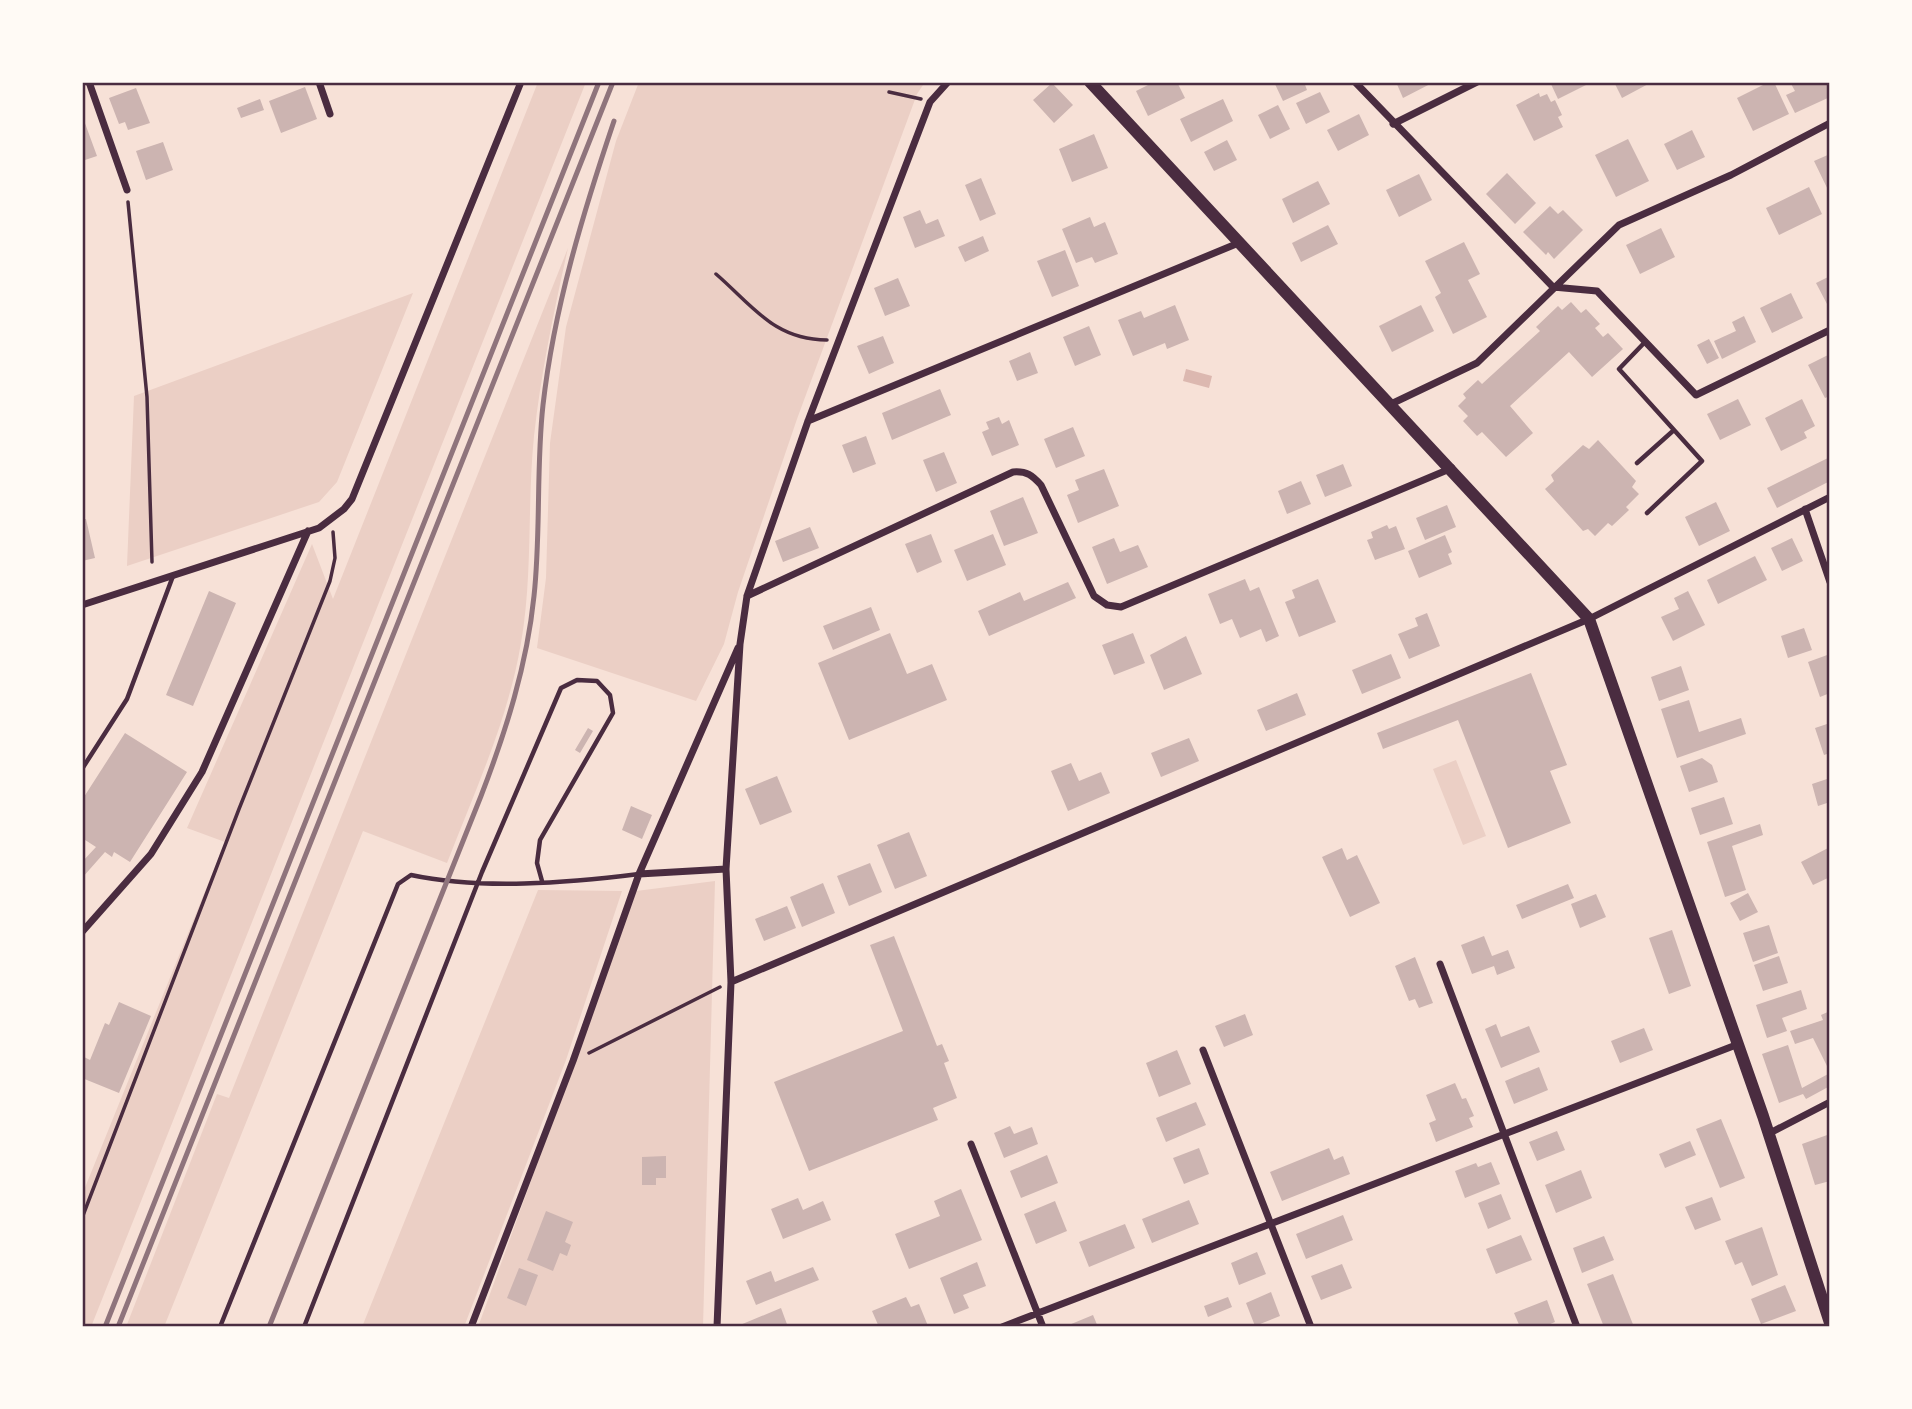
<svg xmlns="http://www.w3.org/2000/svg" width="1912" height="1409" font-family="'Fira Sans',sans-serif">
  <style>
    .green { fill: #ebcfc5 }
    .water { fill: #dcb8b0 }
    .building { fill: #ccb4b1 }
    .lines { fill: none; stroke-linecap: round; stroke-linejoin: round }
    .path { stroke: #4a2c40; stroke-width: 3.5 }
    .service { stroke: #4a2c40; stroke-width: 4.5 }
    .minor { stroke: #4a2c40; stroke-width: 7 }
    .secondary { stroke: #4a2c40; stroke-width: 12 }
    .rail { stroke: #8f747c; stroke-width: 5 }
    .neatline { fill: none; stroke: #4a2c40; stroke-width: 2.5 }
  </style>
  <rect width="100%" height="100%" fill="#f7e1d7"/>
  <path class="green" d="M538 82H586L91 1327H82V1195L225 842 187 828 312 544 333 599Z
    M639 82H925L917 94 797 419 738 592 724 644 696 701 537 648 546 578 550 443 566 327 616 141Z
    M568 248C554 310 541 373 534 436 527 505 533 574 521 643 508 720 475 791 447 863L363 831 164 1327H126L217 1094 229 1098Z
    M413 293 337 482 319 502 127 566 134 396Z
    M1456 760 1486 836 1463 845 1433 769Z
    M715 881 703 1327H478L636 891Z
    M538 890 622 891 566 1060 464 1327H362Z"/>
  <path class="water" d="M1186 369 1212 376 1209 388 1183 381Z"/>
  <path class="building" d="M1154 82H1177L1185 98 1148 116 1136 91Z
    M1274 82H1304L1307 90 1283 101Z
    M1396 82H1434L1403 98Z
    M1550 82H1592L1558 99Z
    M1614 82H1652L1622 98Z
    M1769 82H1774L1789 114 1753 131 1737 98Z
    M1790 82H1828L1830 97 1795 113 1786 95 1795 91Z
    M1052 83 1073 105 1054 123 1033 100Z
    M305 87 317 119 281 133 269 101Z
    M136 88 150 123 128 130 125 122 119 124 109 98Z
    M1320 92 1330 112 1306 124 1296 103Z
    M1539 93 1540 97 1547 94 1551 102 1555 100 1562 115 1558 117 1563 127 1534 141 1516 105Z
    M260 99 264 110 241 118 237 108Z
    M1223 99 1233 121 1191 142 1180 119Z
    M1278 105 1290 129 1270 139 1258 115Z
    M1359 114 1369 135 1338 151 1327 130Z
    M82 115 97 156 82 161Z
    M1692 130 1705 157 1677 170 1664 144Z
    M1094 134 1108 168 1072 182 1059 149Z
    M1628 139 1649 181 1616 197 1595 155Z
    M1227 140 1237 160 1214 171 1204 152Z
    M163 142 173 170 146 180 136 151Z
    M1830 154V194L1814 161Z
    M1507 173 1536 203 1515 224 1486 194Z
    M1419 174 1432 200 1399 217 1386 190Z
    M981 178 996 214 980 221 965 185Z
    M1318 181 1330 204 1293 223 1282 199Z
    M1809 187 1822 214 1779 235 1766 208Z
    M1550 206 1558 214 1563 210 1583 230 1554 259 1548 252 1546 255 1523 232Z
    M920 210 926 224 938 219 945 236 915 248 903 217Z
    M1090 217 1094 227 1105 222 1118 254 1095 263 1092 257 1076 263 1062 229Z
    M1328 225 1338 244 1301 262 1292 243Z
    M1661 228 1675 257 1640 274 1626 245Z
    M983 236 989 251 965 262 958 247Z
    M1464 242 1480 274 1468 280 1487 317 1453 334 1435 297 1441 293 1425 261Z
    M1065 250 1079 286 1052 297 1037 261Z
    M1830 276V303L1827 304 1816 283Z
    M898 278 910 306 885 316 874 288Z
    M1791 293 1803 318 1772 333 1760 308Z
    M1571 302 1581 313 1586 309 1600 324 1595 328 1603 337 1608 333 1623 349 1592 377 1569 352 1510 406 1533 433 1506 457 1482 432 1477 436 1463 421 1468 416 1458 406 1466 398 1463 394 1478 380 1482 384 1540 331 1536 327 1558 306 1562 310Z
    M1175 305 1189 340 1167 349 1165 343 1133 356 1118 320 1141 311 1144 318Z
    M1421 305 1434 331 1392 352 1379 326Z
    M1744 316 1756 342 1722 359 1714 341 1736 331 1732 322Z
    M1089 326 1101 355 1075 366 1063 337Z
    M883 336 894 363 869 374 857 346Z
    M1709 339 1719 358 1707 364 1697 345Z
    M1030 352 1038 373 1017 381 1009 361Z
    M1830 354V396L1825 398 1808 365Z
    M940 389 951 415 892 440 882 413Z
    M1738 399 1751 425 1720 440 1707 414Z
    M1802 399 1815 426 1804 432 1807 438 1781 451 1765 418Z
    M999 417 1002 424 1009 420 1019 445 992 456 982 432 989 429 986 422Z
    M1073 427 1085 456 1056 468 1044 439Z
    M866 436 876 464 853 473 842 445Z
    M1598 440 1636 481 1632 487 1639 494 1626 507 1629 510 1612 526 1608 523 1595 536 1588 529 1583 531 1545 489 1554 481 1551 475 1583 445 1589 449Z
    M944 452 957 483 936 492 923 460Z
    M1830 457V481L1777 508 1767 488Z
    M1343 464 1352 486 1325 497 1316 475Z
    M1104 469 1119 506 1078 523 1067 495 1079 490 1075 480Z
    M1301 481 1311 504 1287 514 1278 491Z
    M1023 497 1038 533 1004 546 990 511Z
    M1716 502 1730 531 1699 546 1685 517Z
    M1447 505 1456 527 1425 540 1416 518Z
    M82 519H86L95 558 82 561Z
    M1387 525 1389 529 1396 526 1405 549 1375 560 1367 540 1373 538 1371 532Z
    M810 527 819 548 783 562 775 541Z
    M931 534 942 562 917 573 905 544Z
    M993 534 1006 565 967 581 954 550Z
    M1445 535 1452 552 1448 554 1452 564 1419 578 1408 551Z
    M1114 538 1120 552 1138 545 1148 567 1107 584 1092 547Z
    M1792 538 1803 561 1782 571 1771 548Z
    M1755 556 1767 580 1718 604 1707 580Z
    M1245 579 1250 591 1259 587 1279 636 1266 642 1261 629 1240 638 1232 619 1220 624 1208 594Z
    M1318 579 1336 622 1299 637 1285 602 1295 598 1292 590Z
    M1068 582 1076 598 989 636 978 611 1020 592 1024 601Z
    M209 591 236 603 193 706 166 695Z
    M1688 591 1705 625 1673 641 1661 617 1679 609 1674 598Z
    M871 607 880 630 833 650 823 626Z
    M1427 613 1440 646 1409 659 1398 634 1418 626 1415 618Z
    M1804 628 1812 650 1788 658 1781 636Z
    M890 633 907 674 932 664 947 700 849 740 818 663Z
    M1133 633 1145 663 1114 675 1102 645Z
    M1186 636 1202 674 1164 690 1150 655Z
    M1391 654 1401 678 1362 694 1352 670Z
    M1830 654V693L1820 697 1808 662Z
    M1681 666 1689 690 1659 701 1651 677Z
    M1531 673 1567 765 1550 771 1571 823 1508 848 1458 720 1383 749 1377 733Z
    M1297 693 1306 715 1266 731 1257 710Z
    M1689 700 1699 732 1741 718 1746 734 1677 758 1661 709Z
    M1830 723V753L1824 755 1815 728Z
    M588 728 593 731 580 753 575 750Z
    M125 733 187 772 130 862 114 852 112 857 105 852 82 878V862L96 847 82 838V800Z
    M1189 738 1199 761 1161 777 1151 753Z
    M1702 758 1712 765 1718 782 1689 792 1680 766Z
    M1071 763 1079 781 1101 772 1110 793 1068 811 1051 771Z
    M777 776 792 812 760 825 745 789Z
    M1830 778V802L1818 806 1812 784Z
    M1724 797 1733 824 1700 835 1691 808Z
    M631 806 652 815 642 839 622 830Z
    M1760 824 1763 835 1732 846 1746 890 1725 897 1707 842Z
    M909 832 927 876 895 889 877 845Z
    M1830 847V877L1813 885 1801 862Z
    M1342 848 1347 860 1357 855 1380 903 1350 917 1322 857Z
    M870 863 882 892 849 906 837 876Z
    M823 883 835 913 802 927 790 897Z
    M1568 884 1574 898 1522 919 1516 905Z
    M1748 893 1758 912 1740 921 1730 903Z
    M1596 894 1606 917 1580 928 1571 904Z
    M787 906 796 928 764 941 755 919Z
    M1769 925 1778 953 1753 962 1743 933Z
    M1672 930 1691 986 1669 994 1649 938Z
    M894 936 937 1046 942 1044 949 1061 944 1063 957 1098 933 1108 938 1120 809 1171 774 1082 903 1031 870 945Z
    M1484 936 1492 956 1508 950 1515 968 1497 975 1494 966 1472 974 1461 945Z
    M1779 956 1788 983 1763 991 1754 965Z
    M1415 957 1433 1003 1419 1008 1415 999 1409 1001 1395 966Z
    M1801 990 1807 1009 1782 1018 1787 1031 1767 1038 1756 1005Z
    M119 1002 151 1016 119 1093 82 1078V1056L90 1060 105 1023 109 1025Z
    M1830 1011V1072L1813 1038 1795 1044 1790 1031 1823 1020 1821 1015Z
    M1245 1014 1253 1035 1224 1047 1215 1026Z
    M1496 1024 1501 1037 1529 1026 1540 1052 1501 1068 1485 1029Z
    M1644 1028 1653 1050 1620 1063 1611 1041Z
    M1788 1045 1802 1088 1830 1073V1086L1806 1099 1803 1094 1779 1103 1762 1054Z
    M1177 1050 1191 1084 1159 1097 1146 1063Z
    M1539 1067 1548 1090 1514 1104 1505 1081Z
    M1455 1083 1462 1099 1466 1098 1474 1116 1469 1118 1473 1127 1436 1142 1429 1123 1436 1120 1426 1095Z
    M1196 1102 1206 1125 1166 1142 1156 1118Z
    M1721 1119 1745 1178 1720 1188 1696 1129Z
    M1010 1126 1014 1134 1032 1127 1038 1144 1004 1158 994 1133Z
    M1557 1131 1565 1150 1537 1161 1529 1142Z
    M1830 1134V1181L1815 1185 1802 1144Z
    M1690 1141 1696 1155 1665 1168 1659 1154Z
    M1199 1148 1209 1174 1184 1184 1173 1158Z
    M1329 1148 1334 1160 1343 1156 1350 1174 1282 1201 1270 1172Z
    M1047 1155 1058 1183 1021 1198 1010 1171Z
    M666 1156V1178H656V1185H642V1157Z
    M1491 1162 1500 1184 1465 1198 1455 1171 1476 1163 1478 1167Z
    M1581 1170 1592 1198 1556 1213 1545 1185Z
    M961 1189 982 1240 909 1269 895 1234 940 1216 934 1201Z
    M1501 1194 1511 1219 1488 1229 1478 1203Z
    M1712 1197 1721 1220 1695 1230 1685 1207Z
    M798 1198 803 1210 823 1201 831 1220 783 1239 771 1209Z
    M1189 1200 1199 1224 1152 1243 1142 1219Z
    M1055 1201 1067 1231 1036 1244 1024 1214Z
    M546 1211 573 1222 565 1242 571 1245 567 1256 560 1253 553 1271 527 1260Z
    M1343 1215 1353 1240 1306 1259 1296 1234Z
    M1125 1224 1135 1248 1089 1267 1079 1242Z
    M1762 1227 1778 1275 1752 1286 1742 1262 1735 1265 1725 1241Z
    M1521 1235 1532 1260 1496 1274 1486 1249Z
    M1604 1236 1614 1260 1582 1273 1573 1248Z
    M1257 1252 1266 1274 1239 1285 1231 1263Z
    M977 1262 986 1286 963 1295 969 1308 954 1314 940 1278Z
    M1342 1264 1352 1288 1321 1300 1311 1276Z
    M813 1267 819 1280 756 1305 746 1281 771 1271 775 1282Z
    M519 1268 538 1275 526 1306 507 1298Z
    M1613 1274 1634 1327H1604L1587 1284Z
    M1785 1285 1796 1311 1761 1324 1751 1299Z
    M1271 1292 1280 1316 1255 1326 1246 1303Z
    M906 1297 911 1307 919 1304 928 1326 879 1327 872 1311Z
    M1228 1297 1232 1307 1208 1317 1204 1306Z
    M1547 1300 1555 1322 1543 1327H1520L1514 1313Z
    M781 1308 788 1327H741L740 1325Z
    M1093 1315 1098 1327H1064Z"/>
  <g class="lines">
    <path class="path" d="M889 92 921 99
      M128 202 147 397 152 562
      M716 274C753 306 774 340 827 340
      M589 1053 720 987
      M82 1218 239 809 330 581 335 558 333 532"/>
    <path class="service" d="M1645 342 1619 369 1702 461 1647 513
      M1637 463 1674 430
      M82 769 127 699 173 576
      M220 1327 398 884 411 875C481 890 567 883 639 874
      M304 1327 482 872 561 688 577 680 597 681 610 695 613 713 540 840 537 863 542 881"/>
    <path class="minor" d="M89 82 127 190
      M319 82 330 114
      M1355 82 1553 287 1597 291 1696 395 1830 330
      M1393 124 1477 82
      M1391 404 1477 363 1619 225 1731 175 1830 123
      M808 421 1241 242
      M1805 509 1830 582
      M747 596 1013 472C1027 471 1032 475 1041 485L1094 596 1107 605 1121 607 1452 468
      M82 605 319 528 344 509 352 499 521 82
      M639 874 726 869
      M82 932 151 854 202 772 308 531
      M1440 964 1577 1327
      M731 982 1589 619 1830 497
      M1203 1050 1311 1327
      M1768 1134 1830 1102
      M971 1144 1043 1327
      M471 1327 573 1061 639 874 738 648
      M717 1327 731 982 726 869 740 644 747 596 808 421 930 102 948 82
      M1002 1327 1736 1045"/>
    <path class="secondary" d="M1090 82 1589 619 1763 1116 1830 1323"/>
    <path class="rail" d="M105 1327 599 82
      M118 1327 613 82
      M269 1327 481 796C506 731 527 665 534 596 541 532 536 468 543 405 554 308 583 213 614 121"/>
  </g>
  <rect width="1912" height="1409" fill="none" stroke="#fffaf5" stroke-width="168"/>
  <rect x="84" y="84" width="1744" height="1241" class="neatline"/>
</svg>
